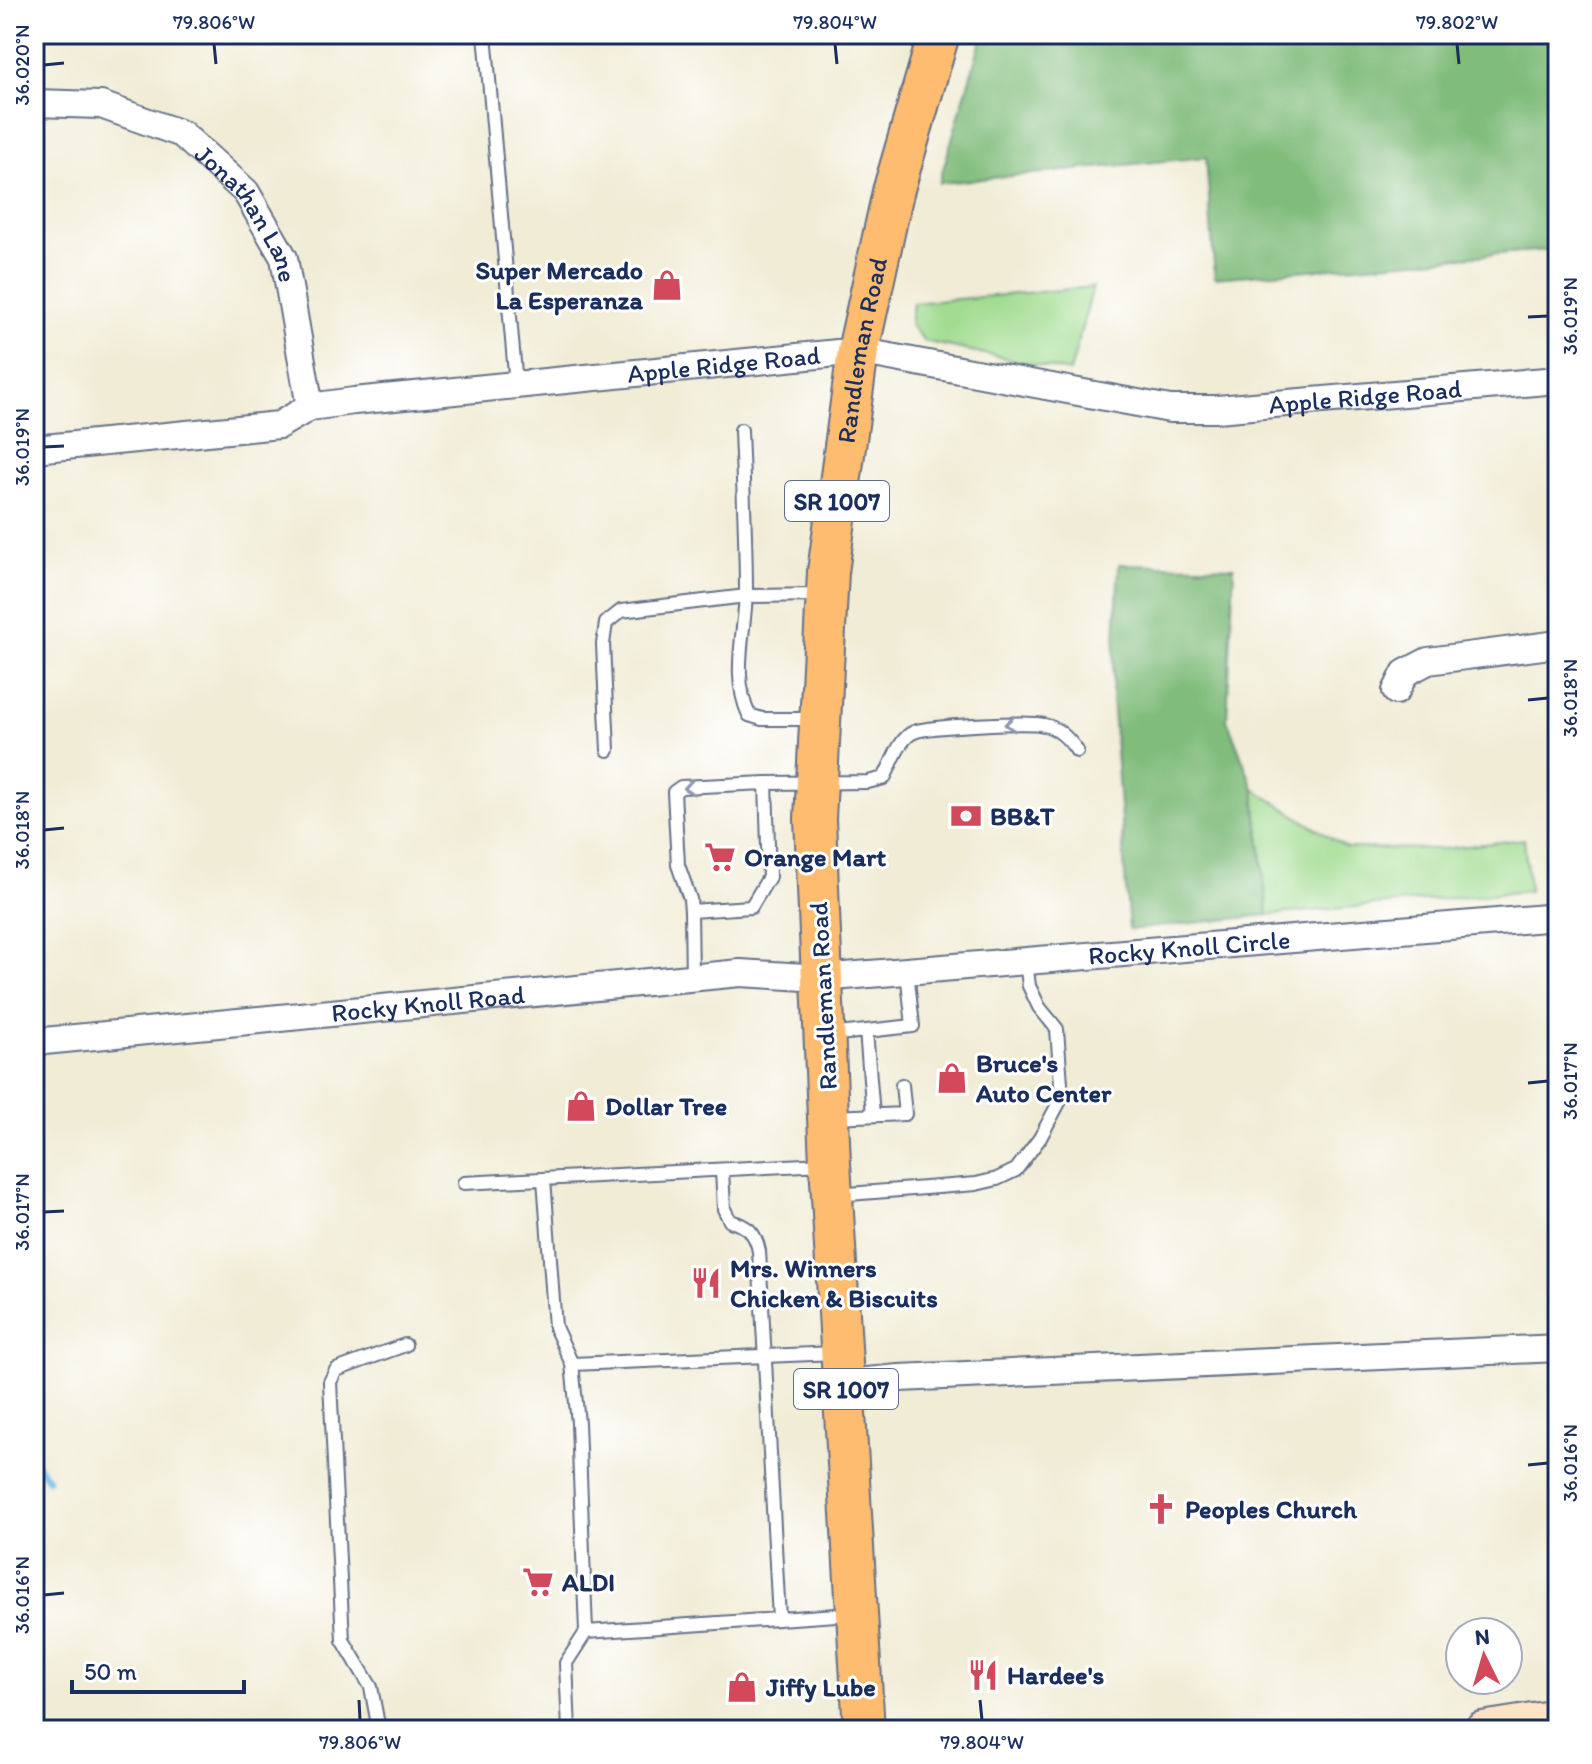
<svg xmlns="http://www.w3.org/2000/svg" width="1592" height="1764" font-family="Itim,sans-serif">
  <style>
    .green { fill: #a1dc90; stroke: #5e8677; stroke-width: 2 }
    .forest { fill: #80bc7a; stroke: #4e766c; stroke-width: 2 }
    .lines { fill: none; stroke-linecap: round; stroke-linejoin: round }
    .stream { stroke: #69b6e3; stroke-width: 7 }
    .service-casing { stroke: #667188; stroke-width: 16 }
    .minor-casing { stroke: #667188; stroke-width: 30 }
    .secondary-casing { stroke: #667188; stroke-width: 40 }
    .primary-casing { stroke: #667188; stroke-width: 44 }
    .service { stroke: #fff; stroke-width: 12 }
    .minor { stroke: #fff; stroke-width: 26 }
    .secondary { stroke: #fee4c5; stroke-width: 36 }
    .primary { stroke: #fdbc6f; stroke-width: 40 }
    .oneway { stroke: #8d97ae }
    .ticks { fill: none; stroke: #1b2f5e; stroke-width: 3 }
    .labels { text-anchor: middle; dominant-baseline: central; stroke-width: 6; stroke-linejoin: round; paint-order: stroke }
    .shield { fill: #fff; stroke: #5f6d8e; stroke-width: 2 }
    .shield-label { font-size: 24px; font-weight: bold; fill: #1b2f5e }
    .street-label { font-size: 26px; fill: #1b2f5e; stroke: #fff }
    .poi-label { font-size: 26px; font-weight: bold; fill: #1b2f5e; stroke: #fff; text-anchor: start }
    .neatline { fill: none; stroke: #1b2f5e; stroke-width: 3 }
    .ticks-label { font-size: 20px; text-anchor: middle; fill: #1b2f5e }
  </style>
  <rect width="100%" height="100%" fill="#fff"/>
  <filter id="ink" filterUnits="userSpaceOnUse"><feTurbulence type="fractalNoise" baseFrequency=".0125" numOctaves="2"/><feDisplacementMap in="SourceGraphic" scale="16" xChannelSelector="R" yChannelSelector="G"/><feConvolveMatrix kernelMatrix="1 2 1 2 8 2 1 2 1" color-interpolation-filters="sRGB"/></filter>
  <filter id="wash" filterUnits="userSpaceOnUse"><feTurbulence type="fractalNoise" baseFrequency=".006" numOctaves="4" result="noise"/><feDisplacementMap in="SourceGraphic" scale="32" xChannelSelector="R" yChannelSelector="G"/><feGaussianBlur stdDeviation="1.8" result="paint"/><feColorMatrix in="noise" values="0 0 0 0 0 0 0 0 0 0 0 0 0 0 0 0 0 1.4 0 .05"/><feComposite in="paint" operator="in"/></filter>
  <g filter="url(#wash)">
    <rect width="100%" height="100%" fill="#f0ecd5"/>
    <path class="green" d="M1093 287 1070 372 924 341 910 324 913 303Z
      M1254 789 1347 848 1443 849 1524 839 1529 891 1268 915Z"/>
    <path class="forest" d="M983 34H1558V249L1215 278 1206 157 939 183Z
      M1119 564 1234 567 1227 719 1254 789 1268 915 1129 930 1112 696Z"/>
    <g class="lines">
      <path class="stream" d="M34 1460 48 1479"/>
    </g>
  </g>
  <g filter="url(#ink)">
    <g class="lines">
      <defs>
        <path id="service" d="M485 34 516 385
          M741 430C743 484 746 538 746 592 745 632 731 677 749 715L762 719H815
          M608 750 603 644 606 623 621 611 746 596 820 595
          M691 911 690 899 678 865 674 792 681 787 766 783
          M692 978 691 911 751 907 769 877 766 783 868 782 884 778C892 764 899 738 914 732 927 726 1030 721 1044 725 1059 728 1069 739 1077 751
          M866 1031 873 1115
          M829 1035 913 1026 907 971
          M832 1117 905 1114 902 1085
          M722 1170 724 1209 730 1221C748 1226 755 1232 759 1251L779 1619
          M544 1179 555 1327 572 1364
          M464 1183 823 1164
          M836 1195 976 1184 997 1179 1016 1170 1040 1138 1062 1097 1057 1029 1039 1007 1029 986 1026 961
          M586 1632 851 1614
          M379 1730 371 1687 343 1640 330 1382 336 1370 405 1345
          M569 1730 566 1663 586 1632 578 1423 572 1364 836 1353"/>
        <g id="minor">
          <path id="s1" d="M34 103 101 105 182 134 246 192 284 258 310 407"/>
          <path id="s2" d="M34 449 279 425 310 407 354 401 858 351 1170 409H1217L1558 380"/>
          <path d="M1396 691 1405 673 1428 661 1558 644"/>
          <path id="s3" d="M34 1042 740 973 821 978 1558 917"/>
          <path d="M845 1383 899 1378 1558 1348"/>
        </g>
        <path id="secondary" d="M1482 1730 1558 1718"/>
        <g id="primary">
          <path id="s4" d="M864 1730 830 1163 815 819 828 572 858 351 893 192 939 34"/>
        </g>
      </defs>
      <use href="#service" class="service-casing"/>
      <use href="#minor" class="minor-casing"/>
      <use href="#secondary" class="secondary-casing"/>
      <use href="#primary" class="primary-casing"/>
      <use href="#service" class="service"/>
      <use href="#minor" class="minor"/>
      <use href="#secondary" class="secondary"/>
      <use href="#primary" class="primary"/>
    </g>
    <defs><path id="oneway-chevron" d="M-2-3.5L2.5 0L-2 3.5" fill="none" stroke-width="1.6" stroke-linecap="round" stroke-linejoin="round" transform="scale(2)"/></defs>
    <g class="oneway">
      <use href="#oneway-chevron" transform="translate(1010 724) rotate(176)"/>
      <use href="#oneway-chevron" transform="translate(689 788) rotate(170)"/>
    </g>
  </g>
  <path class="ticks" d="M214 44 216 64M835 44 837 64M1457 44 1459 64M44 65 64 63M1528 317 1548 316M44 447 64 446M1528 700 1548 698M44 830 64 828M1528 1083 1548 1081M44 1212 64 1211M1528 1465 1548 1463M44 1595 64 1593M359 1700 360 1720M980 1700 982 1720"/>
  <defs>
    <symbol id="shop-bare" viewBox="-9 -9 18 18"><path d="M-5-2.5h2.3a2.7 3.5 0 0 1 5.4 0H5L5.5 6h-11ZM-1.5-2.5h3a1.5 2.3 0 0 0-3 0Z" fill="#d1495b" stroke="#fff" stroke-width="2.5" paint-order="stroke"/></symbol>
    <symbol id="bank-bare" viewBox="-9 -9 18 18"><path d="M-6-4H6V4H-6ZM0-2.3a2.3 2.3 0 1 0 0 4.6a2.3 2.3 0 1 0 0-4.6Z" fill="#d1495b" stroke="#fff" stroke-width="2.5" paint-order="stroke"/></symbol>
    <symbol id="supermarket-bare" viewBox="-9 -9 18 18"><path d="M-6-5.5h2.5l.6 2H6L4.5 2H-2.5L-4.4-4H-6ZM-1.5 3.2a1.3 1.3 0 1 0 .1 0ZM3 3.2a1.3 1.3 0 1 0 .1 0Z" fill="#d1495b" stroke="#fff" stroke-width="2.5" paint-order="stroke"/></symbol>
    <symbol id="restaurant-bare" viewBox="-9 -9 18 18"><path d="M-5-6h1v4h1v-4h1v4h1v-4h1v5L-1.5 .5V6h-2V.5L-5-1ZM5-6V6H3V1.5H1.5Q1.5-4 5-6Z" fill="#d1495b" stroke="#fff" stroke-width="2.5" paint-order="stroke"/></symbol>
    <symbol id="church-bare" viewBox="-9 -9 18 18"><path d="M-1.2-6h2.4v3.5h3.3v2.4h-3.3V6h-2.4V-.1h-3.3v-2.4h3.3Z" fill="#d1495b" stroke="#fff" stroke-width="2.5" paint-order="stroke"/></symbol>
  </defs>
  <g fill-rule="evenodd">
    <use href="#shop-bare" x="645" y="263" width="44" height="44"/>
    <use href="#bank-bare" x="944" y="794" width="44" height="44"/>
    <use href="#supermarket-bare" x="698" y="835" width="44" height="44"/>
    <use href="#shop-bare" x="930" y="1056" width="44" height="44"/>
    <use href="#shop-bare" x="559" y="1084" width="44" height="44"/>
    <use href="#restaurant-bare" x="684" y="1261" width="44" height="44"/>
    <use href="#church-bare" x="1139" y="1487" width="44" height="44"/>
    <use href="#supermarket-bare" x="516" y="1560" width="44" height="44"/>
    <use href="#restaurant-bare" x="961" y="1653" width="44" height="44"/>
    <use href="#shop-bare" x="720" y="1665" width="44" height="44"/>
  </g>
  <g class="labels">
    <g class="shield">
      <rect x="785" y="481" width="104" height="40" rx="6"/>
      <rect x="794" y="1369" width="104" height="40" rx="6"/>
    </g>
    <g class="shield-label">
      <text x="837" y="501">SR 1007</text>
      <text x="846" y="1389">SR 1007</text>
    </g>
    <g class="street-label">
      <text stroke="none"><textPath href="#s1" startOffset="258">Jonathan Lane</textPath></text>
      <text stroke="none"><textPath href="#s4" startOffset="1384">Randleman Road</textPath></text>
      <text stroke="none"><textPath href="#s2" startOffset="698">Apple Ridge Road</textPath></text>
      <text stroke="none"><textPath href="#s2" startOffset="1346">Apple Ridge Road</textPath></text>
      <text stroke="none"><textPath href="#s3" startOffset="1160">Rocky Knoll Circle</textPath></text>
      <text transform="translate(823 996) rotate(-93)">Randleman Road</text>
      <text stroke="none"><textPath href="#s3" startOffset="396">Rocky Knoll Road</textPath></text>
    </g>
    <g class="poi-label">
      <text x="643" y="270" text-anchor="end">Super Mercado<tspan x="643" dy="30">La Esperanza</tspan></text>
      <text x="990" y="816">BB&amp;T</text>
      <text x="744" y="857">Orange Mart</text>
      <text x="976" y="1063">Bruce's<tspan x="976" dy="30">Auto Center</tspan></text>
      <text x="605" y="1106">Dollar Tree</text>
      <text x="730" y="1268">Mrs. Winners<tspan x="730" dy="30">Chicken &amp; Biscuits</tspan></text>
      <text x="1185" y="1509">Peoples Church</text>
      <text x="562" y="1582">ALDI</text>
      <text x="1007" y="1675">Hardee's</text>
      <text x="766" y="1687">Jiffy Lube</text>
    </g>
  </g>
  <rect width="1592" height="1764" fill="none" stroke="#fff" stroke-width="88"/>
  <g transform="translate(1484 1656) rotate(355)"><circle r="38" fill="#ffffff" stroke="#a4acbf" stroke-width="2"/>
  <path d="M0-6L14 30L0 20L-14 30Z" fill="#d1495b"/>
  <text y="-12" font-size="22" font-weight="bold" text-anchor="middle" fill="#1b2f5e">N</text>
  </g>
  <path d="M72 1680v12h172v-12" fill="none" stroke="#1b2f5e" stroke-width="4"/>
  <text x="84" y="1680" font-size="24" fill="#1b2f5e" stroke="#ffffff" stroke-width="6" paint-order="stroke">50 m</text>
  <rect x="44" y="44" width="1504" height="1676" class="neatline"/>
  <g class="ticks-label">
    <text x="214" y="29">79.806°W</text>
    <text x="835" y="29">79.804°W</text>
    <text x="1457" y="29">79.802°W</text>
    <text transform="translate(22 65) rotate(-90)" y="7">36.020°N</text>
    <text transform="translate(1570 316) rotate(-90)" y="7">36.019°N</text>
    <text transform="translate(22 447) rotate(-90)" y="7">36.019°N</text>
    <text transform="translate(1570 698) rotate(-90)" y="7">36.018°N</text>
    <text transform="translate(22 830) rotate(-90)" y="7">36.018°N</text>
    <text transform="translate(1570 1081) rotate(-90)" y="7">36.017°N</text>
    <text transform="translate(22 1212) rotate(-90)" y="7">36.017°N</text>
    <text transform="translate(1570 1463) rotate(-90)" y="7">36.016°N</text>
    <text transform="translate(22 1595) rotate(-90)" y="7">36.016°N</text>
    <text x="360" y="1749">79.806°W</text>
    <text x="982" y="1749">79.804°W</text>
  </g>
</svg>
